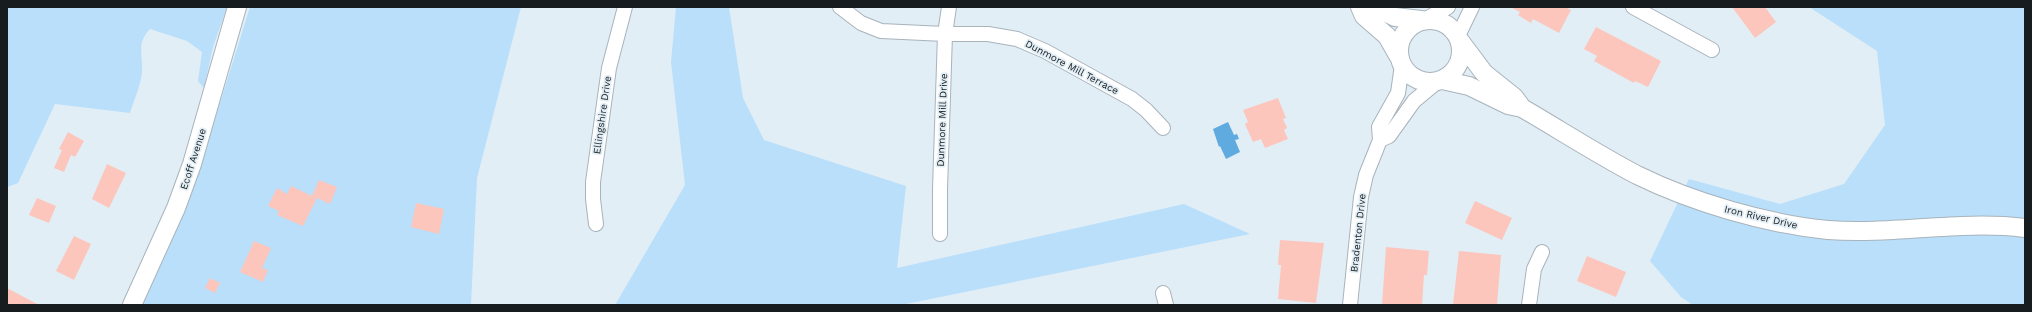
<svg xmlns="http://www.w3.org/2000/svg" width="2032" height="312" font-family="'Work Sans',sans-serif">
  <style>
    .green { fill: #b9dffa }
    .water { fill: #5faade }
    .building { fill: #fcc6bd }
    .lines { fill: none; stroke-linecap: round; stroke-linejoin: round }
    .minor-casing { stroke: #a8b3bc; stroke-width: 16 }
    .tertiary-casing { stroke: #a8b3bc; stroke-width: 20 }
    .minor { stroke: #fff; stroke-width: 14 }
    .tertiary { stroke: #fff; stroke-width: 18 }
    .labels { text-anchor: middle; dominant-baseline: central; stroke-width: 3.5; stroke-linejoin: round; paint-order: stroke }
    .street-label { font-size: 10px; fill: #171c1f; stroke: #e2eef6 }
  </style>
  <rect width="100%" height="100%" fill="#e2eef6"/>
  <path class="green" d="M7 7H227L213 47 204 88 198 81 202 52 187 41 150 29C136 44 143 53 142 71 141 85 134 100 130 113L55 104 18 183 7 187Z
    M250 7H521L477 178 471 305H139L209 138Z
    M676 7H729L743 98 764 140 906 186 897 268 1184 204 1250 234 901 305H615L685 185 671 62Z
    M1809 7H2025V305H1693L1681 297 1650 261 1689 179 1780 204 1844 184 1885 125 1877 51Z"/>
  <path class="water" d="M1228 122 1234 135 1237 134 1239 139 1235 140 1240 152 1226 159 1220 146 1219 147 1213 129Z"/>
  <path class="building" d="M1510 7H1565L1571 10 1559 33 1533 19 1531 23 1518 15 1520 12Z
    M1732 7H1765L1776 22 1755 38Z
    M1596 27 1661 61 1648 87 1635 81 1634 83 1594 61 1597 56 1584 49Z
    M1278 98 1286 118 1283 119 1287 128 1284 130 1288 139 1265 148 1261 139 1253 142 1245 124 1248 122 1243 110Z
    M68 132 84 141 75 157 71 155 64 172 54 168 62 150 59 149Z
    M107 164 126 173 109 208 92 199Z
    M319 180 337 187 330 204 317 198 303 226 277 215 279 211 268 206 277 188 287 194 291 186 312 196Z
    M37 198 56 206 49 223 29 215Z
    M1475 201 1512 218 1502 240 1465 223Z
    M416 203 444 209 439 234 411 227Z
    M74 236 91 244 74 280 56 271Z
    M1280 240 1324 243 1316 303 1278 299 1281 265H1278Z
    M254 241 271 248 262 268 268 270 263 282 240 272Z
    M1386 247 1429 251 1427 275H1424L1422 305H1382Z
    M1459 251 1501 255 1497 305H1453Z
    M1587 256 1626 272 1616 297 1577 281Z
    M210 278 220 283 215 293 205 288Z
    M7 288 39 305H7Z"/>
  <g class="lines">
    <defs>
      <path id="minor" d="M840 7 861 23 881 31 945 34H988L1017 39 1045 51 1132 99 1146 110 1163 128
        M1633 7 1712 50
        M1426 19 1448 7
        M1458 36 1472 7
        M1380 140 1389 136 1414 101 1438 81
        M596 224 593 199V182L609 68 625 7
        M940 234V189L945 34 949 7
        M1163 293 1166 305
        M1350 305 1361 197 1366 175 1380 140 1379 127 1398 93 1402 65
        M1529 305 1534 269 1542 252"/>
      <path id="tertiary" d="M1360 7 1364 16 1387 36 1399 57
        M1375 7 1395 17 1421 20
        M1399 51a31 31 0 1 1 62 0a31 31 0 1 1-62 0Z
        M1460 41 1484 73 1514 97 1520 105
        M1442 80 1469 86 1508 105 1522 108C1560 130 1597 154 1637 175 1692 202 1766 224 1828 230 1894 235 1959 220 2025 228
        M132 305 176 208 192 164 237 7"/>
    </defs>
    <use href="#minor" class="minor-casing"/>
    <use href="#tertiary" class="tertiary-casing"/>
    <use href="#minor" class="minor"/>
    <use href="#tertiary" class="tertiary"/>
  </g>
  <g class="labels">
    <g class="street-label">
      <text transform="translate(1072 67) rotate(28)">Dunmore Mill Terrace</text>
      <text transform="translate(602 115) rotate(-82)">Ellingshire Drive</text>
      <text transform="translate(942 120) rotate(-88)">Dunmore Mill Drive</text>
      <text transform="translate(193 159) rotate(-72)">Ecoff Avenue</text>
      <text transform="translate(1761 217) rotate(13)">Iron River Drive</text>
      <text transform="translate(1358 233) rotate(-84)">Bradenton Drive</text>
    </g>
  </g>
  <rect width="2032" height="312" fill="none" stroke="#171c1f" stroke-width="16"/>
</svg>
